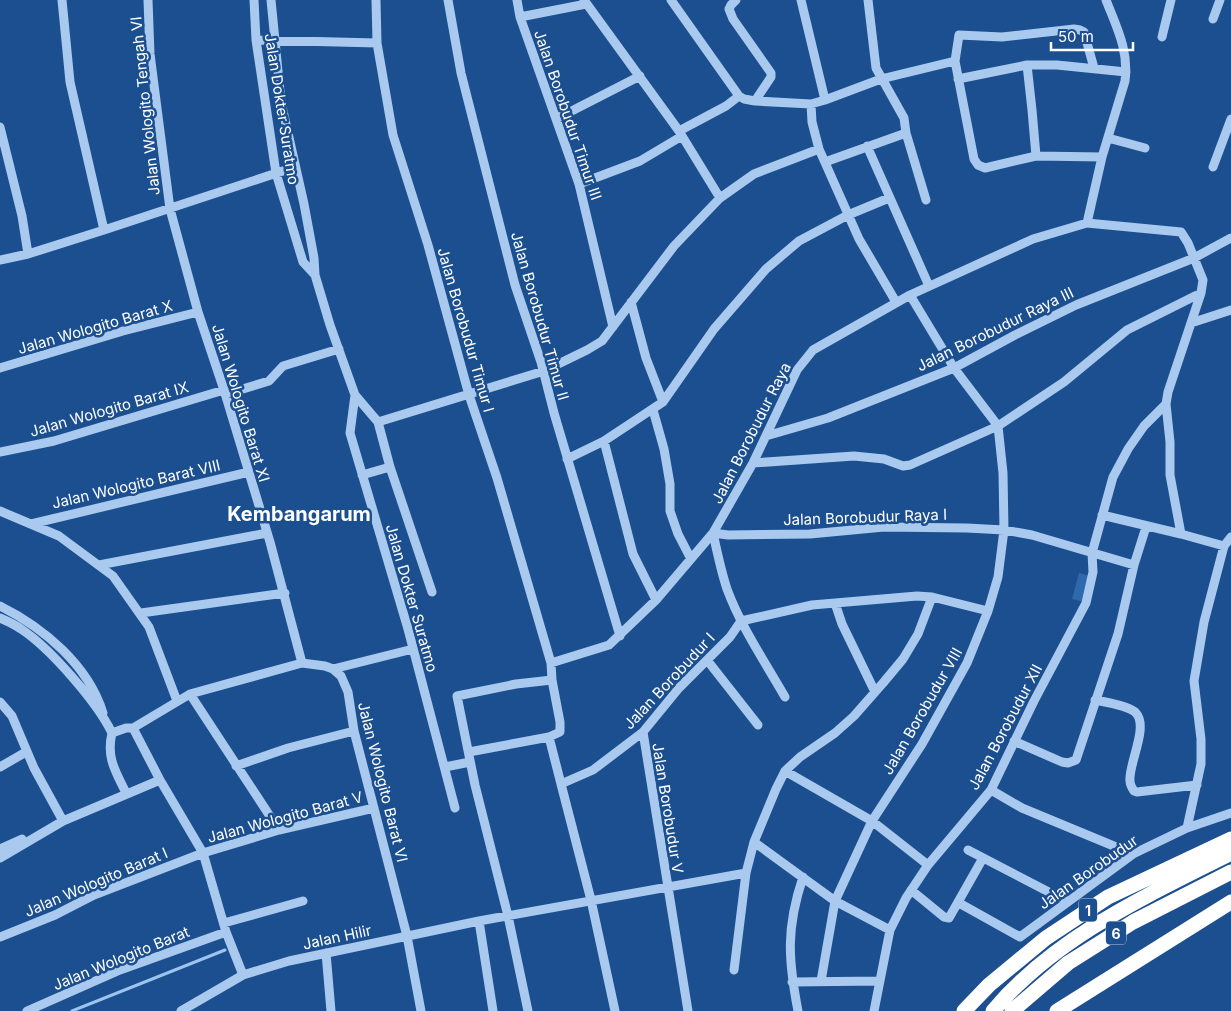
<svg xmlns="http://www.w3.org/2000/svg" width="1231" height="1011" font-family="Inter,sans-serif">
  <style>
    .green { fill: #2e69ad }
    .lines { fill: none; stroke-linecap: round; stroke-linejoin: round }
    .stream { stroke: #9cc4f0; stroke-width: 3 }
    .minor { stroke: #a9c9ee; stroke-width: 9 }
    .highway { stroke: #fff; stroke-width: 15 }
    .labels { text-anchor: middle; dominant-baseline: central; stroke-width: 5; stroke-linejoin: round; paint-order: stroke }
    .shield { fill: #1b4f8f; stroke: #bbcadd; stroke-width: 1 }
    .shield-label { font-size: 14px; font-weight: bold; fill: #fff }
    .street-label { font-size: 15px; fill: #fff; stroke: #1b4f8f }
    .district-label { font-size: 20px; font-weight: bold; fill: #fff; stroke: #1b4f8f }
  </style>
  <rect width="100%" height="100%" fill="#1b4f8f"/>
  <path class="green" d="M1079 573 1090 576 1084 602 1072 599Z"/>
  <g class="lines">
    <path class="stream" d="M72 1011 225 950"/>
    <path class="minor" d="M62 0 70 82 104 230
      M148 0 150 54 170 209 198 312 224 390 270 542 302 663
      M254 0 256 40 276 173 303 262 315 275
      M271 0 281 102 304 204 314 258 315 275 330 325 355 395 378 422 390 467 432 592
      M376 0 377 43 393 135 428 245 469 395 497 478 551 663 552 680 516 684 457 696 475 785 508 916 528 1011
      M448 0 461 73 515 285 541 362 554 413 620 636
      M517 0 520 17 579 184 613 327
      M584 0 679 131 720 198
      M671 0 739 96 744 99 755 101 811 104 825 100 881 79 955 61
      M736 0 731 5 729 9 733 19 771 73V77L755 101
      M801 0 825 100
      M868 0 876 68 904 118 906 133 926 200
      M520 17 586 4
      M1213 19 1220 0
      M1162 37 1171 0
      M256 40 377 43
      M1027 65 1032 110 1036 156
      M1094 68 1084 32 1080 30 1074 29 1002 37 959 35 955 61 974 159 978 165 985 168 1036 156 1102 157
      M958 79 1027 65H1057L1126 72
      M811 104 812 122 819 149 859 239 896 302
      M556 119 640 76
      M0 127 22 216 28 254
      M679 131 726 106 739 96
      M1108 138 1145 148
      M867 146 929 286
      M825 162 906 133
      M1213 167 1231 119
      M579 184 640 161 682 136
      M1087 223 1102 157 1125 81C1129 51 1117 28 1106 0
      M0 260 28 254 104 230 295 167
      M631 302 646 358 663 402
      M1191 323 1231 310
      M0 368 123 331 198 312
      M226 394 269 381 283 366 339 349
      M355 395 350 433 408 629 455 808
      M1166 404 1170 442V475L1181 534
      M653 410 664 449 670 484V511L678 534 691 559
      M378 422 544 371 587 350 602 341 674 246 720 198 754 174 819 149
      M766 436 828 418 954 368 1015 335 1076 305 1194 258 1231 238
      M604 441 633 554 656 600
      M0 452 54 441 224 390
      M567 459 604 441 663 402 714 329 766 269 799 241 848 215 889 198
      M753 463 854 456 884 459 903 466 910 465 998 426 1064 382 1127 330 1201 293
      M362 475 390 467
      M0 511 59 536 113 576 149 627 177 701
      M1102 515 1181 534 1224 546 1231 537
      M31 524 249 472
      M713 533 728 535 810 534 884 527 967 528 1004 530 1032 535 1134 565
      M713 533C717 552 721 571 727 589 741 627 765 662 785 697
      M99 565 267 533
      M835 603 842 624 875 692
      M0 606C44 628 88 665 103 713
      M141 613 285 593
      M0 618C7 621 14 624 21 629 50 648 97 702 112 733
      M741 621 812 605 917 596 932 597 988 611
      M707 660 758 725
      M551 663 609 645 656 600 713 533 753 463 797 370 813 350 910 295 1033 239 1087 223 1181 232 1188 243 1203 280 1201 293 1168 392 1166 404 1144 426 1128 449 1113 477 1092 553 1093 572 1086 603 1034 701 991 790 928 865 906 898 890 930 874 1011
      M333 669 413 649
      M190 694 279 830
      M1095 700C1105 702 1130 706 1136 713 1149 727 1128 765 1130 781 1130 785 1132 788 1134 791L1137 792 1197 785
      M0 702 12 716 34 768 63 821
      M133 728 190 694 302 663 325 666 333 669 341 676 348 692 354 731 407 936 421 1011
      M643 732 688 1011
      M549 737 561 784
      M1014 741 1062 762 1068 763 1076 760 1118 634 1134 565 1146 527
      M469 752 549 737 560 732V722L552 680
      M236 766 288 748 354 731
      M0 767 26 752
      M445 767 470 762
      M785 771 872 821 928 865
      M160 780 203 853 226 932 243 975
      M991 790 1022 808 1133 854
      M126 793C116 772 106 758 112 733L126 728H133
      M1187 828 1201 764V739L1194 681 1204 622 1224 546
      M754 842 835 901 890 930
      M0 849 22 839
      M968 850 1068 902
      M0 858 63 821 160 780 133 728
      M911 890 944 917 949 918 983 858
      M959 903 1020 937 1133 854 1187 828 1231 813
      M479 921 493 1011
      M224 923 303 901
      M0 937 55 915 94 895 203 853 279 830 374 808
      M326 953 331 1011
      M734 970 746 873 754 842 776 789 785 771 800 757 835 733 854 716 883 683 903 659 918 634 932 597
      M821 981 835 901 872 821 922 744 967 663 988 611 998 577 1004 530 1003 473 998 426 954 368 910 295
      M792 982 879 981
      M27 1011 120 970 226 932
      M181 1011 243 975 289 961 479 921 746 873
      M615 1011 591 900 561 784 593 770 643 732 679 688 730 637 741 621
      M798 1011C788 959 786 928 803 877"/>
    <path class="highway" d="M964 1011 989 985 1046 938 1108 897 1231 839
      M993 1011C1055 937 1146 896 1231 853
      M1012 1011 1068 963 1133 922 1231 872
      M1057 1011 1231 902"/>
  </g>
  <g class="labels">
    <g class="shield">
      <rect x="1079" y="898.5" width="18" height="23" rx="4"/>
      <rect x="1106" y="921.5" width="20" height="23" rx="4"/>
    </g>
    <g class="shield-label">
      <text x="1088" y="910">1</text>
      <text x="1116" y="933">6</text>
    </g>
    <g class="street-label">
      <text transform="translate(145 106) rotate(-96)">Jalan Wologito Tengah VI</text>
      <text transform="translate(282 109) rotate(81)">Jalan Dokter Suratmo</text>
      <text transform="translate(568 115) rotate(71)">Jalan Borobudur Timur III</text>
      <text transform="translate(540 316) rotate(74)">Jalan Borobudur Timur II</text>
      <text transform="translate(95 327) rotate(-16)">Jalan Wologito Barat X</text>
      <text transform="translate(995 329) rotate(-26)">Jalan Borobudur Raya III</text>
      <text transform="translate(466 330) rotate(74)">Jalan Borobudur Timur I</text>
      <text transform="translate(241 403) rotate(73)">Jalan Wologito Barat XI</text>
      <text transform="translate(109 409) rotate(-16)">Jalan Wologito Barat IX</text>
      <text transform="translate(751 433) rotate(-63)">Jalan Borobudur Raya</text>
      <text transform="translate(136 484) rotate(-13)">Jalan Wologito Barat VIII</text>
      <text transform="translate(865 517) rotate(-2)">Jalan Borobudur Raya I</text>
      <text transform="translate(412 598) rotate(74)">Jalan Dokter Suratmo</text>
      <text transform="translate(669 681) rotate(-47)">Jalan Borobudur I</text>
      <text transform="translate(922 711) rotate(-60)">Jalan Borobudur VIII</text>
      <text transform="translate(1005 727) rotate(-62)">Jalan Borobudur XII</text>
      <text transform="translate(383 782) rotate(76)">Jalan Wologito Barat VI</text>
      <text transform="translate(668 808) rotate(81)">Jalan Borobudur V</text>
      <text transform="translate(285 817) rotate(-15)">Jalan Wologito Barat V</text>
      <text transform="translate(1088 872) rotate(-35)">Jalan Borobudur</text>
      <text transform="translate(96 882) rotate(-23)">Jalan Wologito Barat I</text>
      <text transform="translate(337 937) rotate(-12)">Jalan Hilir</text>
      <text transform="translate(121 958) rotate(-22)">Jalan Wologito Barat</text>
    </g>
    <g class="district-label">
      <text x="299" y="514">Kembangarum</text>
    </g>
  </g>
  <path d="M1051 42v8h82v-8" fill="none" stroke="#ffffff" stroke-width="2.5"/>
  <text x="1058" y="42" font-size="15" fill="#ffffff" stroke="#1b4f8f" stroke-width="4" paint-order="stroke">50 m</text>
</svg>
